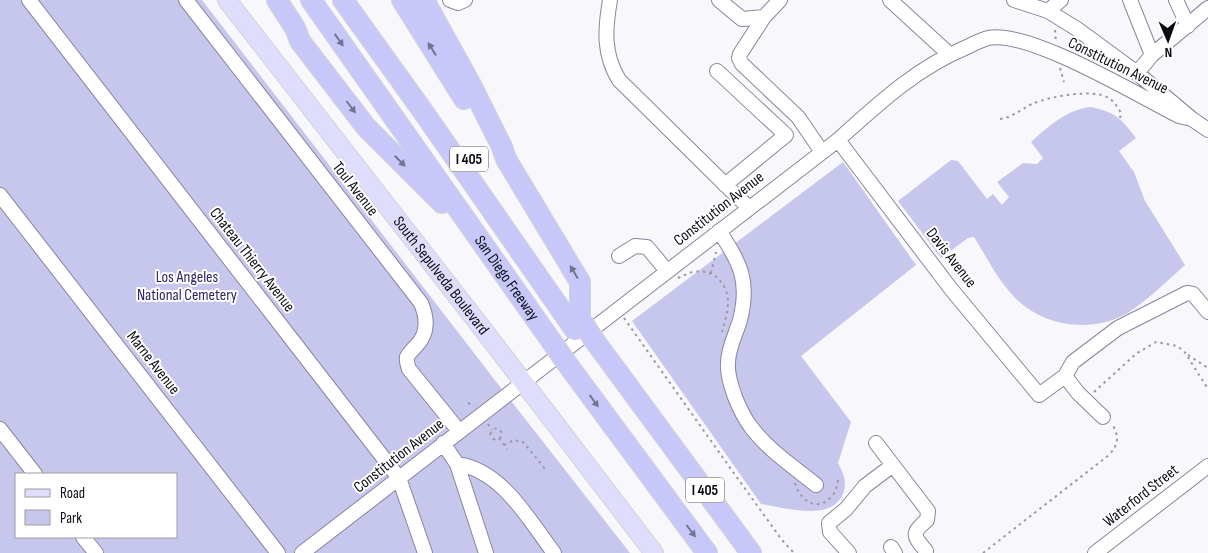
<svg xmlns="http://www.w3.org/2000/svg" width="1208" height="553" font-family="'Sofia Sans Condensed',sans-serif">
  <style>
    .green { fill: #c7c6ed; fill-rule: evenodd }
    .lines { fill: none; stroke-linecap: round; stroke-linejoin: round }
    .minor-casing { stroke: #87869e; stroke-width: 16 }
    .major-casing { stroke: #d3d3d5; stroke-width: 20 }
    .highway-casing { stroke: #d3d3d5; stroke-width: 22 }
    .path { stroke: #99999f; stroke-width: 2; stroke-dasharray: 2.5 4; stroke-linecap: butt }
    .minor { stroke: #fff; stroke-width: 14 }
    .major { stroke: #deddfb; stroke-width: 18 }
    .highway { stroke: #c8c7f9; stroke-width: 20 }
    .highway-bridge-casing { stroke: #d3d3d5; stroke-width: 22; stroke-linecap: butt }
    .highway-bridge { stroke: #c8c7f9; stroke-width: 20 }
    .oneway { fill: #737392 }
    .labels { text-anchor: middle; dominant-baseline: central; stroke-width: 4; stroke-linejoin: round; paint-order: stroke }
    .shield { fill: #fff; stroke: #55555b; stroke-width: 1 }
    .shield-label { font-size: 15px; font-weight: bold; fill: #0c0c15 }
    .street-label { font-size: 16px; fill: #0c0c15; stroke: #fff }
    .park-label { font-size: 16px; fill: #2f2761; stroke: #fff }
  </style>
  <rect width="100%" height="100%" fill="#f7f7fc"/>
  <path class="green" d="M0 0H202L494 379 630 553H0ZM16 474H176V537H16Z
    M1091 107C1115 112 1121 118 1136 138L1119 151 1134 172 1145 201 1185 265C1166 282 1147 301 1126 314 1087 335 1036 325 1009 291 995 275 985 254 974 237L968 238 941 258 898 201 951 160 958 161 987 199 993 194 1002 205 1009 197 997 182 1023 163 1037 164 1043 158 1031 142C1048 127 1067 109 1091 107Z
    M843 162 916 265 801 356 851 422 838 463C844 474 848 484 842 496 828 522 784 507 761 504L632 321Z"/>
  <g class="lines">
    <defs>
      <path id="minor" d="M29 0 399 478 425 553
        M186 0 421 303C427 317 429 332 417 345 414 348 409 353 407 357 406 361 408 366 409 369L459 431
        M450 0 458 3 465 0
        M610 0C605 29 603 54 619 80L749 208
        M719 0 742 19 764 17
        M780 0 764 17 740 54 739 58 742 64 798 117 822 152
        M890 0 949 54
        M1014 0 1048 11 1077 29 1137 73 1192 119 1208 130
        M1130 0 1152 55
        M1176 0 1188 26
        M1048 11 1061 0
        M717 71 786 135 725 185
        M1137 73 1152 55 1208 8
        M838 140 951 289 1039 395 1065 376 1073 362 1118 328 1187 293 1193 294 1208 312
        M0 195 278 553
        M719 231C740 262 750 281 740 320 736 334 728 348 728 363 727 374 731 386 735 397 739 407 744 418 751 427 768 450 794 467 816 485
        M619 256 635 246 647 247 667 271
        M1065 376 1078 393 1103 417
        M0 429 35 474
        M443 443 457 464 486 553
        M876 443 928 511 927 520C911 534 913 535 926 551L925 553
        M457 464C502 470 529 520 554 553
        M83 537 96 553
        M891 547 895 553
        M302 553 838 140C878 104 916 68 967 47 973 44 981 40 988 38 1028 29 1139 96 1179 116L1192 119
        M849 553 830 532 829 523 846 509 865 486 893 465
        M1095 553 1208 466"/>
      <g id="major">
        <path id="s1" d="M227 0 485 332 654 553"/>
      </g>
      <g id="highway">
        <path d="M277 0 295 28 300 41 366 127 442 203"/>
        <path id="s2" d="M311 0 554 345"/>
        <path d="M343 0 422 110 575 330"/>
        <path d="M402 0 464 99"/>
        <path d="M424 0 470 83 502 147 506 159 580 282V319"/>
        <path d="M594 340 751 553"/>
        <path d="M565 361 707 553"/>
      </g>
    </defs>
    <use href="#minor" class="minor-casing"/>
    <use href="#major" class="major-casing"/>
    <use href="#highway" class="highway-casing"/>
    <path class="path" d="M1055 30 1056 43
      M1060 68 1064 82
      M1000 119C1013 117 1020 110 1032 104 1047 97 1093 88 1109 98 1114 101 1118 108 1121 113L1120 118
      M711 273 716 252
      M678 278C683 276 688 273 693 272 712 268 727 282 728 301 728 311 725 322 722 332
      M624 318 733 472 782 540 794 553
      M1188 355 1208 368
      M1094 392 1137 353 1156 342 1177 346 1184 351 1208 389
      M468 403 474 406
      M488 424 492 430
      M490.5 434a5.5 5.5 0 1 1 11 0a5.5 5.5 0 1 1-11 0Z
      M499 438 507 449
      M504 445 514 440 523 442 543 466 544 468 540 471
      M795 483C800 501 818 513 832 496 836 492 837 486 838 480
      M983 553 1109 455C1118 445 1120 437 1112 424"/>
    <use href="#minor" class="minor"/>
    <use href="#major" class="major"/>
    <use href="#highway" class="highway"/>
    <defs>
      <path id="highway-bridge" d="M583 323 594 340
        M554 345 565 361"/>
    </defs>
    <use href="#highway-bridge" class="highway-bridge-casing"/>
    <use href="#highway-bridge" class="highway-bridge"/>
  </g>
  <defs><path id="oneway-solid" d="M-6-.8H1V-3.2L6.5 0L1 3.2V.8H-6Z" transform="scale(1.25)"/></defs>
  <g class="oneway">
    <use href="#oneway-solid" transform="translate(339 40) rotate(55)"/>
    <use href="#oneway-solid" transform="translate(432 49) rotate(-122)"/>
    <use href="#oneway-solid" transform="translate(351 107) rotate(53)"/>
    <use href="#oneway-solid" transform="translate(400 161) rotate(45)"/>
    <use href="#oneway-solid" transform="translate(574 272) rotate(-121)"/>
    <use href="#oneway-solid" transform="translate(594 401) rotate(54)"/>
    <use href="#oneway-solid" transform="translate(691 531) rotate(53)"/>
  </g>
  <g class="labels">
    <g class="shield">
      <rect x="450" y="146.5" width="38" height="25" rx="4"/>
      <rect x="686" y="477.5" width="38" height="25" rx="4"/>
    </g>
    <g class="shield-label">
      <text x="469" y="159">I 405</text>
      <text x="705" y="490">I 405</text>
    </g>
    <g class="street-label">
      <text transform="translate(1118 66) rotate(26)">Constitution Avenue</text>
      <text transform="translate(355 189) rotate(52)">Toul Avenue</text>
      <text transform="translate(719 209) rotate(-38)">Constitution Avenue</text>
      <text transform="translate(951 258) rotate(52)">Davis Avenue</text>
      <text transform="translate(252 260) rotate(52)">Chateau Thierry Avenue</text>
      <text stroke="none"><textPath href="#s1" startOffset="349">South Sepulveda Boulevard</textPath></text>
      <text stroke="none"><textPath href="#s2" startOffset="340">San Diego Freeway</textPath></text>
      <text transform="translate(153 363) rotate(52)">Marne Avenue</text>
      <text transform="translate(399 456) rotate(-38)">Constitution Avenue</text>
      <text transform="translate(1141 496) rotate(-38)">Waterford Street</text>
    </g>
    <g class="park-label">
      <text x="187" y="277">Los Angeles<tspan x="187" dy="18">National Cemetery</tspan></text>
    </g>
  </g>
  <rect x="15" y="473" width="162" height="65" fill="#ffffff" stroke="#9e9ea1"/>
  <rect x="25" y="489" width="25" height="8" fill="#deddfb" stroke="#9e9ea1"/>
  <text x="60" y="498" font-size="15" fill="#0c0c15">Road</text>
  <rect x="25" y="510" width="25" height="15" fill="#c7c6ed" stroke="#9e9ea1"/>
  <text x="60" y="523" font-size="15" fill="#0c0c15">Park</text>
  <g transform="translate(1168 40) rotate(178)" stroke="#ffffff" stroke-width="4" paint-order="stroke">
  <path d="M0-4L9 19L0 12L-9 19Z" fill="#0c0c15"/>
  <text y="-8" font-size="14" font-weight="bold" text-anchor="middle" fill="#0c0c15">N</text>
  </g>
</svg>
